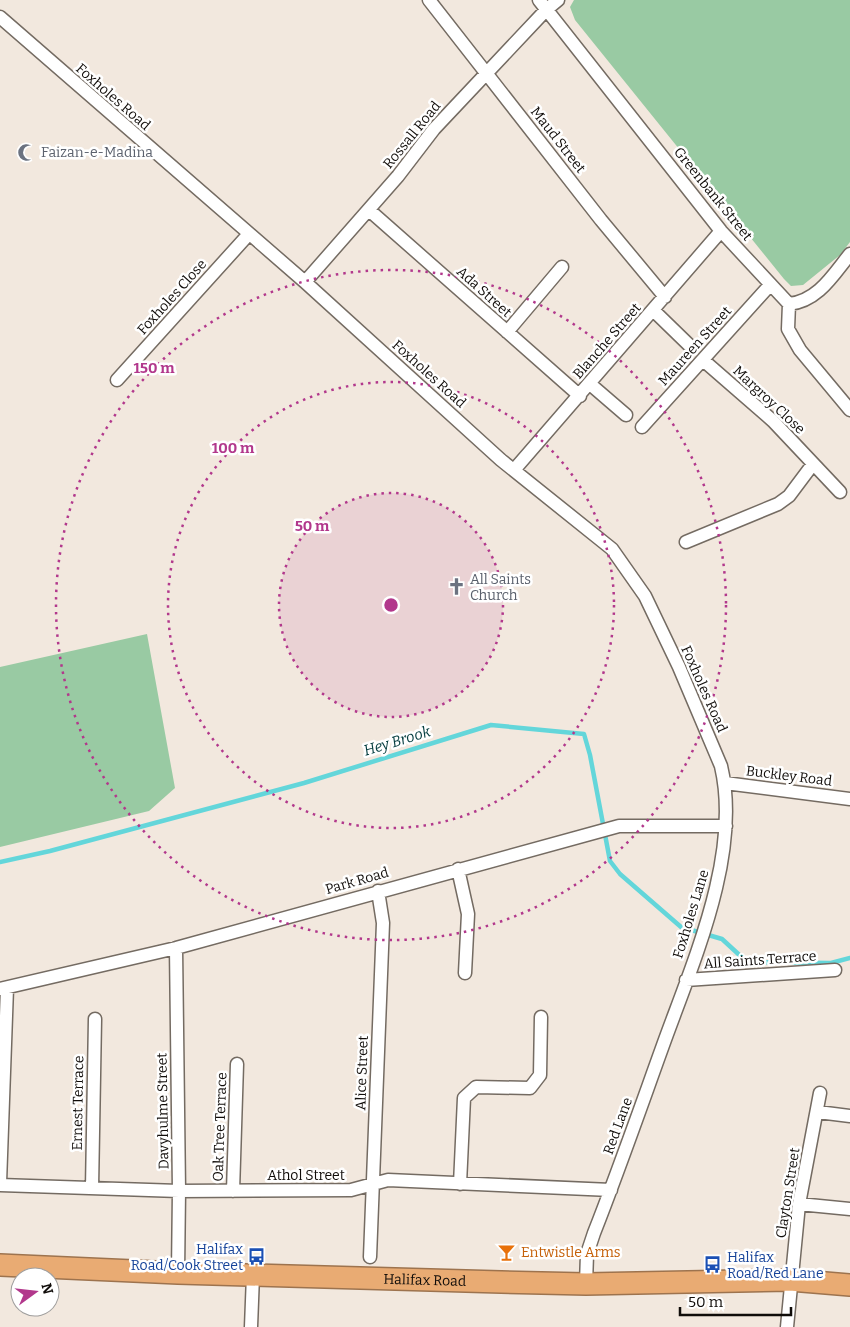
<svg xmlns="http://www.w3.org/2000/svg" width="850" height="1327" font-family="Bitter,serif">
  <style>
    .green { fill: #99caa3 }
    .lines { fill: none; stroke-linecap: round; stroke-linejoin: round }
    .stream { stroke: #63d6da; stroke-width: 4.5 }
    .street-casing { stroke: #746b62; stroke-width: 15 }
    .highway-casing { stroke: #9d734e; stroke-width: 24 }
    .street { stroke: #fff; stroke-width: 12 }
    .highway { stroke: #e9ab73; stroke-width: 21 }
    .ring { fill: none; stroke: #b2388c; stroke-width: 2.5; stroke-dasharray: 2.5 5 }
    .labels { text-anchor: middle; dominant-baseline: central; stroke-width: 5; stroke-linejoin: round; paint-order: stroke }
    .street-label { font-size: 14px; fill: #100c09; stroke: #fff }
    .worship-label { font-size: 14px; fill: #5b616d; stroke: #fff; text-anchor: start }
    .transit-label { font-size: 14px; fill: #164399; stroke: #fff; text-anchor: end }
    .food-label { font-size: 14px; fill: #c56008; stroke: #fff; text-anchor: start }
    .water-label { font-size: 15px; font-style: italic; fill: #023b3d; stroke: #fff }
    .centre { fill: #b2388c; stroke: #fff; stroke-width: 2.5 }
    .ring-label { font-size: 15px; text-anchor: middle; font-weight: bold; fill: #b2388c; stroke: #fff; stroke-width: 5; stroke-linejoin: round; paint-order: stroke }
  </style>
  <rect width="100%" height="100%" fill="#f2e8de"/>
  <path class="green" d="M574 0H850V242L840 255 803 285 791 286 784 279 575 20 570 7Z
    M147 634 175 788 149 811 0 847V667Z"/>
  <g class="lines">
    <path class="stream" d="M0 862 50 851 304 783 491 725 584 734 590 755 610 861 620 874 681 927 722 939 747 962 831 963 850 958"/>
    <defs>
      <path id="street" d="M429 0 601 220 665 297
        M539 0 721 231 789 304 788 329 800 350 850 410
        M0 17 305 282 501 460 612 549 645 596 679 667 721 766C742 855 692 964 662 1048 640 1109 618 1172 594 1233L587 1254 586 1284
        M369 210 580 396
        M305 282 398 176 434 129 546 10 558 0
        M789 304C818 301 833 275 850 254
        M653 310 689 345
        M507 332 562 267
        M703 360 773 421 840 492
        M117 380 248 235
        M590 384 626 415
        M642 427 770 285
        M514 470 721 231
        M686 542 778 504 789 496 813 464
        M725 783 850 799
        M458 869 468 914 465 973
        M176 948 179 1191 178 1273
        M686 980 835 970
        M0 989 176 948 619 826H726
        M818 1112 850 1116
        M0 1183 7 988
        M460 1184 464 1098 476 1087 530 1088 540 1075 541 1017
        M0 1185 179 1191 351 1190 388 1180 611 1190
        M92 1188 95 1019
        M233 1191 237 1064
        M799 1204 850 1209
        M370 1257 383 923 378 891
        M251 1327 253 1275
        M787 1327 799 1204 820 1093"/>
      <g id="highway">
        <path id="s1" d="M0 1265 178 1273 501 1282 586 1284 790 1280 850 1285"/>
      </g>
    </defs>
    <use href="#street" class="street-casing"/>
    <use href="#highway" class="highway-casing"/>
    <use href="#street" class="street"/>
    <use href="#highway" class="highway"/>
  </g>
  <circle cx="391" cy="605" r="112" fill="#b2388c" fill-opacity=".12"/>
  <g class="ring">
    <circle cx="391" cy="605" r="112"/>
    <circle cx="391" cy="605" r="223"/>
    <circle cx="391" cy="605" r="335"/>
  </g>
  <defs>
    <symbol id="mosque-bare" viewBox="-9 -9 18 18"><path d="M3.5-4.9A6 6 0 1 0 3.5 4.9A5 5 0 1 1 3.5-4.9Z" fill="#6b7280" stroke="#fff" stroke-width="2.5" paint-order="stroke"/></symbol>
    <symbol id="church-bare" viewBox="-9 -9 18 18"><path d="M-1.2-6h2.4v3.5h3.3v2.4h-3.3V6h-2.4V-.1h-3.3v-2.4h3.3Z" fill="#6b7280" stroke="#fff" stroke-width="2.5" paint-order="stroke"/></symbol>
    <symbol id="bar-bare" viewBox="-9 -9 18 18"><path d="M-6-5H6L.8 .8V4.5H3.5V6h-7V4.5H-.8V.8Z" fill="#e8710a" stroke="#fff" stroke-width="2.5" paint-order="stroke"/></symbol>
    <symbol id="bus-bare" viewBox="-9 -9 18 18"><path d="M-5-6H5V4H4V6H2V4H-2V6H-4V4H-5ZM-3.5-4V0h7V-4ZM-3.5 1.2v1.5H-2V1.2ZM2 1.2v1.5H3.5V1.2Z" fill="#1a4fb4" stroke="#fff" stroke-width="2.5" paint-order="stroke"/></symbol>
  </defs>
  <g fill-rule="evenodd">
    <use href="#mosque-bare" x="14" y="140" width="25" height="25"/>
    <use href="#church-bare" x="444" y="574" width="25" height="25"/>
    <use href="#bar-bare" x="494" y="1240" width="25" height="25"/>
    <use href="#bus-bare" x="244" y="1244" width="25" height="25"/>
    <use href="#bus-bare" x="700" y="1252" width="25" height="25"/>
  </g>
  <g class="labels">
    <g class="street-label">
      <text transform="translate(113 97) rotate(41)">Foxholes Road</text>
      <text transform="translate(412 135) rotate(-51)">Rossall Road</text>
      <text transform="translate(558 140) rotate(52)">Maud Street</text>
      <text transform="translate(713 194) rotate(51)">Greenbank Street</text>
      <text transform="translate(484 292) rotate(42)">Ada Street</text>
      <text transform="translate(172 297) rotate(-48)">Foxholes Close</text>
      <text transform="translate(607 341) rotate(-49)">Blanche Street</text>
      <text transform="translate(695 346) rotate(-48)">Maureen Street</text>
      <text transform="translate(429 374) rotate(42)">Foxholes Road</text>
      <text transform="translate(769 400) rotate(43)">Margroy Close</text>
      <text transform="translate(704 689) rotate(66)">Foxholes Road</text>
      <text transform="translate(789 776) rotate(7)">Buckley Road</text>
      <text transform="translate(357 881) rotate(-16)">Park Road</text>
      <text transform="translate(691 914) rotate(-73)">Foxholes Lane</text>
      <text transform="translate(760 960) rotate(-4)">All Saints Terrace</text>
      <text transform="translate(362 1073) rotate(-88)">Alice Street</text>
      <text transform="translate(78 1103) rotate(-89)">Ernest Terrace</text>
      <text transform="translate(163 1111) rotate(-91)">Davyhulme Street</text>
      <text transform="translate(618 1126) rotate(-70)">Red Lane</text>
      <text transform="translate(220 1127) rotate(-88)">Oak Tree Terrace</text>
      <text x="306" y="1175">Athol Street</text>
      <text transform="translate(788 1193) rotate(-81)">Clayton Street</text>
      <text stroke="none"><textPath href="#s1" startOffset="425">Halifax Road</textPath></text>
    </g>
    <g class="worship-label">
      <text x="41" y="152">Faizan-e-Madina</text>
      <text x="470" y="579">All Saints<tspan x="470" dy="16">Church</tspan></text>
    </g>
    <g class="transit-label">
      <text x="243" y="1249">Halifax<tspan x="243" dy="16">Road/Cook Street</tspan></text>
      <text x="727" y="1257" text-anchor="start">Halifax<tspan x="727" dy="16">Road/Red Lane</tspan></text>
    </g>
    <g class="food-label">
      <text x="521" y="1252">Entwistle Arms</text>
    </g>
    <g class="water-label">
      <text transform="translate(397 741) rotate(-17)">Hey Brook</text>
    </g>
  </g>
  <circle cx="391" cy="605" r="8" class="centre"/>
  <g class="ring-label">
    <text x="154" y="373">150 m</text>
    <text x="233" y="453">100 m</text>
    <text x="312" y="531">50 m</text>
  </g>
  <g transform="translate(35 1292) rotate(75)"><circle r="24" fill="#ffffff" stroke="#9f9e9d"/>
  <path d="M0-4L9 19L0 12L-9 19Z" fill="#b2388c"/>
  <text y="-8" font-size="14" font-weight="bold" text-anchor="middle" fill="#100c09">N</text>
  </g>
  <path d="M680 1307v8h111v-8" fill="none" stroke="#100c09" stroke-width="2.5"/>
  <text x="688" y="1307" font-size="15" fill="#100c09" stroke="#ffffff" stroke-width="4" paint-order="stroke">50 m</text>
</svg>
